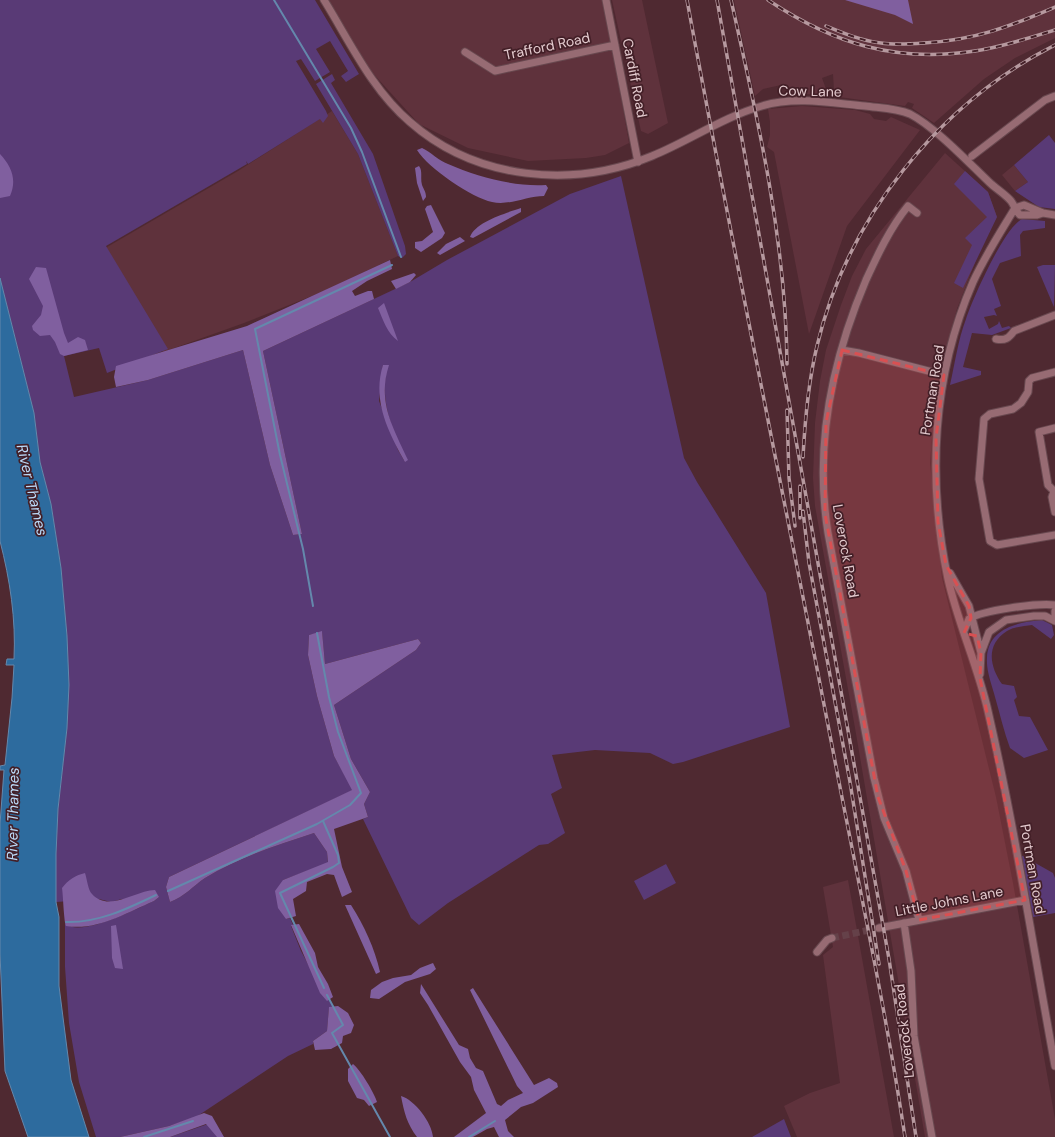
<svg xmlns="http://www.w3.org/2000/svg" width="1055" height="1137" font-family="'DM Sans',sans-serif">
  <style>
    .built { fill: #5f323c }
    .green { fill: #593a76; fill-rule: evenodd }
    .forest { fill: #805f9f }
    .water { fill: #2d6b9e; stroke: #6488ac }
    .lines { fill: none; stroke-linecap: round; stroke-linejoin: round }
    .stream { stroke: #6488ac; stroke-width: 2 }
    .minor-tunnel { stroke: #654149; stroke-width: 7; stroke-dasharray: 7 3.5; stroke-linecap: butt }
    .minor-casing { stroke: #68484f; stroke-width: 9 }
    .minor { stroke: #976b73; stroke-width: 7 }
    .rail-casing { stroke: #b6999f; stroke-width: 3.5 }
    .rail { stroke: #431f27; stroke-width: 2; stroke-dasharray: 6; stroke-linecap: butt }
    .marked { fill: #d95052; fill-opacity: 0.2; stroke: #d95052; stroke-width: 3; stroke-dasharray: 8 5; stroke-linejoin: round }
    .labels { text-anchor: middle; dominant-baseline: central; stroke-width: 3.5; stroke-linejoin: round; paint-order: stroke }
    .street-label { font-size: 14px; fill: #e3cace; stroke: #431f27 }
    .water-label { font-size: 15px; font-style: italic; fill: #bbdaf8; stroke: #431f27 }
  </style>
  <rect width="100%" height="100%" fill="#4f2931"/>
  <path class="built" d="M324 0H604L629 143 605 155 586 158 528 161 468 148 419 124 369 69Z
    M612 0H642L668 123 648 134 641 131Z
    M734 0H1055V38L1015 58 984 79 934 123 912 108 914 104 908 102 905 106 839 97 834 90 833 74 822 78 826 89 821 95 794 93 781 85 763 89 755 96Z
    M802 106 855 110 870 114 874 119 886 121 891 117 920 130 847 226 809 334 774 152 767 147 770 135V122L768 109Z
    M332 111 358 154 398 256 322 292 244 323 163 352 102 250 238 171Z
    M945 153 988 192 997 217 981 247 957 309 936 390 930 463 942 578 996 797 1013 883 1055 1119V1137H925L855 728 815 506 813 478 815 423 820 381 826 350 841 305 852 276 866 249Z
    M1014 165 1028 182 1015 191 1002 175Z
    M848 880 894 1137H797L784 1106 810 1093 840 1083 823 955 833 947 823 887Z"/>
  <path class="green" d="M0 0H315L359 74 346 82 341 76 348 71 330 41 316 49 330 72 315 81 301 59 296 61 326 111 328 116 323 123 320 119 248 164 246 161 247 164 106 246 168 349 107 373 99 348 64 356 74 397 148 380 243 350 270 465 293 535 302 534 263 351 410 282 447 260 570 194 621 176 684 458 697 482 766 593 790 727 683 762 673 764 650 753 595 750 552 755 562 788 551 794 565 833 548 844 539 845 448 903 419 925 411 918 363 819 368 817 364 804 370 792 351 759 334 705 416 650 421 643 418 639 325 664 322 632 309 635 308 655 317 696 334 756 353 790 169 877 166 887 170 902C184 897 193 886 205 878 238 858 277 845 314 833L327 852 328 863 283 880 286 919 290 918 293 925 291 926 301 951 327 1000 329 999 333 1007 329 1008 327 1031 313 1041V1044L288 1056 196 1117 169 1126 120 1137H96L79 1082 69 1023 65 967V924C83 937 135 909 154 901L159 897 122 899 111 902 99 899 56 902V854L58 809 67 728 69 685 67 636 61 568 51 504 40 462 34 413 0 278ZM383 365H388C378 400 393 429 405 462L398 450 379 401Z
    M332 74 335 80 331 83 373 154 405 246 406 254 402 258 398 256 358 154 316 84Z
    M1049 135 1055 143V209L1039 207 1015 191 1028 182 1014 165Z
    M965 171 988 192 997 217 963 288 954 283 972 245 965 238 987 217 954 184Z
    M1022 219 1045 221V228L1023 231 1020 235 1021 256 1000 263 992 279 1001 306 994 309 997 316 994 315 984 317 989 329 998 324 999 321 1002 328 1009 326 1011 328 992 335 972 333 963 367 981 371V375L950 385C955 363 958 340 966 319 973 298 1004 228 1022 219Z
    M1043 265H1055L1054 307 1037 267Z
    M1042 620 1052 625 1054 635 1051 639 1032 625C1024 626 1014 627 1007 631 985 645 990 667 1002 684L1014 686 1017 697 1014 700 1019 716 1030 717 1048 750 1024 758 1010 748C1004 732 1000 714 995 697 992 685 986 671 987 658 988 628 1019 622 1042 620Z
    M1021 855 1053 873 1055 878V913L1033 917Z
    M666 864 676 883 644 900 634 881Z
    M784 1119 791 1137H752Z
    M211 1123 220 1137H170Z"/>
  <path class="forest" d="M845 0H908L913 24 895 15Z
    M422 148C431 152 439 161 448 164 478 177 514 187 546 185L548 188 544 196C527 196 509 206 492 202 472 198 428 168 417 150Z
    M0 154C12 167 17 180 10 196L0 198Z
    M419 166C423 171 420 178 422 185 424 190 426 192 426 197L423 201 417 183 415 168Z
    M431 205 445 233 442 238 421 252 415 248V242L422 241 433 232 425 209 427 206Z
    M521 208V212L473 238 470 237C475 222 506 213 521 208Z
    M460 237 465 241 440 255 437 253 446 244Z
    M390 260 392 269 367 281 352 291 355 296 368 291H372L374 299 263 351 302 534 293 535 270 465 243 350 148 380 116 387 114 377 116 366 247 326Z
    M36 267 46 268 64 333 68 343 78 337 85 340 88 350 64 356 60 354 55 342 50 335 40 336 33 330 32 326 41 315 43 306 29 279Z
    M414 273 416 275 410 282 396 289 391 281Z
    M384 303 398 341C387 333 383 320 378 308Z
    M383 365H389C377 402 393 427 408 460L405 462C388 432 372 400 383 365Z
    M322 631 325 664 418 639 421 643 416 650 334 705 351 759 370 792 364 804 368 817 334 829 342 867 352 892 342 897 334 875 327 874 307 882 306 891 293 899 296 916 286 919 278 908 275 891 283 880 328 862 327 852 314 833C277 845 238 858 205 878 193 886 184 897 170 902L166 887 169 877 352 790 334 756 317 696 308 655 309 635Z
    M85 873C87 879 88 890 92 894 109 913 136 890 155 890L159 897 154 901C126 913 97 931 66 926 64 923 63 894 62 888 68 880 76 875 85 873Z
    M345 905H351C364 925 375 949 380 972L376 974Z
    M299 924 315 953 318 967 328 984 333 997 327 1001 320 993 291 925Z
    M116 925 123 969 115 968 112 958 111 926Z
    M433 963 436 969 430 974 405 982 379 999 370 998 371 990 382 982 393 978 411 975 420 968Z
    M421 984 459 1045 468 1049 470 1058 476 1068 483 1071 497 1104 501 1106 508 1100 523 1093 517 1086 470 990 473 988 534 1085 549 1078 557 1083 558 1087 533 1103 521 1107 505 1120 508 1131 514 1137H499L494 1127 487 1129 473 1137H454L486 1113 474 1090 471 1077 460 1062 428 1005 420 993Z
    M338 1006 348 1013 354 1025 351 1033 343 1036 342 1043 331 1049 315 1050 313 1041 327 1031 329 1007Z
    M353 1064C360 1069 375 1094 377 1102L369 1106 364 1100 357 1098 348 1081V1069Z
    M401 1096C415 1100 432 1123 433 1137H417C407 1124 404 1112 401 1096Z
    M204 1113 212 1116 224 1137H217L206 1124 170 1137H120L169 1126Z"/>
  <path class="water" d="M0 278 34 413 40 462 51 504 61 568 67 636 69 685 67 728 58 809 56 854V902L59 917V986L71 1080 89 1137H28L5 1071 0 954V824L4 770H0V766L5 765 12 698 14 665H6L7 659H14C16 619 10 580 0 541Z"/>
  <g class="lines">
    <path class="stream" d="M274 0 351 128 362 152 401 257
      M313 606 303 549 280 455 255 329 392 265
      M323 821 338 855 339 863 333 867 280 893 324 988
      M168 891 317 824 350 805 361 793 338 732 329 697 317 633
      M66 922C98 923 127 909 156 895
      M327 995 343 1025 332 1033 390 1137
      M144 1137 193 1121
      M469 1137 495 1121"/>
    <path class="minor-tunnel" d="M832 938 879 928"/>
    <defs>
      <path id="minor" d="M324 0C350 42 372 90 410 122 476 180 572 189 652 156 689 141 723 117 762 106 795 96 832 103 865 106 880 108 896 108 910 114 935 127 968 162 989 182 995 188 1005 194 1011 201 1014 205 1016 211 1020 215H1037L1043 213
        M606 0 638 162
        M465 52 495 71 615 45
        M972 156 1045 100 1055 96
        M1015 208C1000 233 985 256 973 282 932 376 927 480 948 579 958 624 978 666 988 711 1015 828 1033 947 1055 1066
        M1015 208 1024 205 1043 213 1055 215
        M917 213 908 206C890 228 878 254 866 280 832 360 814 446 828 533L874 778 884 818 906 871 919 920
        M996 339C1005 341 1009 338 1014 331L1055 315
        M842 350 859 353 944 375
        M1055 372 1032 378 1029 381 1028 392 1021 403 1013 409 990 414 984 419 979 479 990 541 997 545 1055 535
        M1055 428 1039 432 1048 485 1054 491 1052 497 1055 512
        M950 573 969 606 981 653 980 674
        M1055 611V620
        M964 631 969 619C982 610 1038 603 1055 605
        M981 653 989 632 1006 620 1034 616H1045L1055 621
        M904 923 911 971 914 1036 932 1137
        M879 928 1025 900
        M817 952 827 940 832 938"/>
    </defs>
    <use href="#minor" class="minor-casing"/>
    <use href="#minor" class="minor"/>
    <defs>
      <path id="rail" d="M687 0C735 261 789 521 839 782 862 900 887 1018 905 1137
        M717 0 889 959 916 1137
        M731 0C758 120 786 241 787 364
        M768 0C834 44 896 63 975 51 1002 47 1029 38 1055 30
        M826 26C843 33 862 41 881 43 895 45 910 44 924 43 975 40 1009 27 1055 7
        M787 410 789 478 795 526
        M803 457C805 419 808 383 817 346 847 219 938 104 1055 45
        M800 486V518
        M803 511 809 563 850 782 879 964"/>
    </defs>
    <use href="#rail" class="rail-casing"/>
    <use href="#rail" class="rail"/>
  </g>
  <path class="marked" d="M842 350 944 375 936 438 938 522 946 565 969 606 971 618 964 633 977 636 981 653 980 678 1025 900 919 920 906 871 878 797 825 514 826 422Z"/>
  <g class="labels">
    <g class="street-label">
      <text transform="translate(547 46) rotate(-12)">Trafford Road</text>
      <text transform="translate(635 78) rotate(79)">Cardiff Road</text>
      <text transform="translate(810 91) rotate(1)">Cow Lane</text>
      <text transform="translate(932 390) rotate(-81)">Portman Road</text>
      <text transform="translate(846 551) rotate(80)">Loverock Road</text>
      <text transform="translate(1033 869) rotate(80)">Portman Road</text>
      <text transform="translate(949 901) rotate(-11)">Little Johns Lane</text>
      <text transform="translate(904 1031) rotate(-96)">Loverock Road</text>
    </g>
    <g class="water-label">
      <text transform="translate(32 490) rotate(77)">River Thames</text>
      <text transform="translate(13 814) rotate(-89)">River Thames</text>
    </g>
  </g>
</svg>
